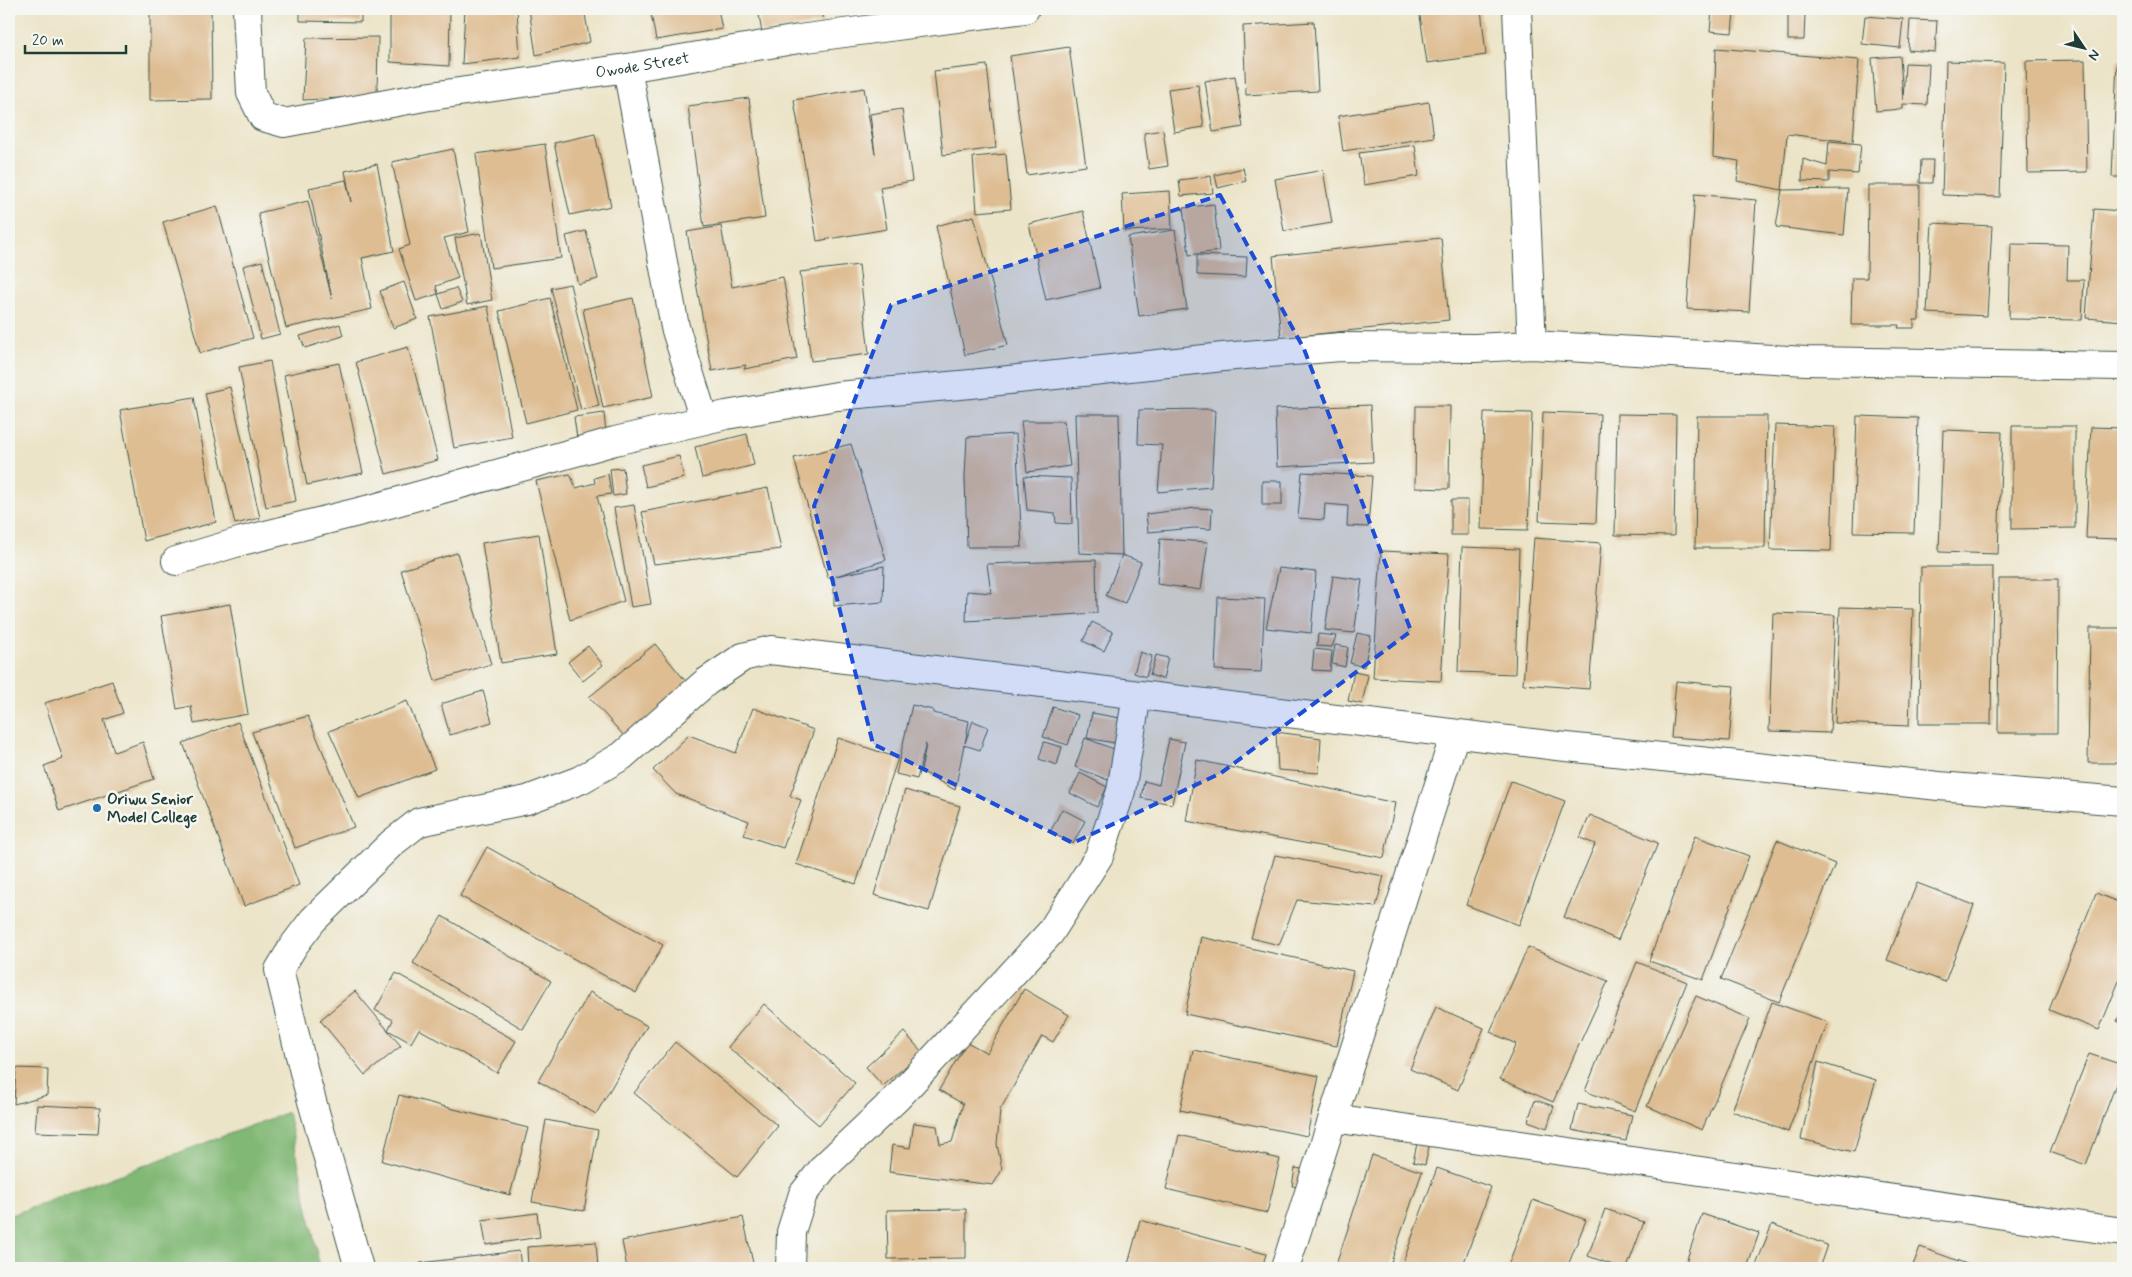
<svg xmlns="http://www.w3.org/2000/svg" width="2132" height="1277" font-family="Mynerve,sans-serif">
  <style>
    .forest { fill: #81b874; stroke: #507a54 }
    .building { fill: #debd93 }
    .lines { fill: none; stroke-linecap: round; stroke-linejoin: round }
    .minor-casing { stroke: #3e564a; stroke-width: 30 }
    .minor { stroke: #fff; stroke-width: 28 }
    .marked { fill: #1d4ed8; fill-opacity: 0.2; stroke: #1d4ed8; stroke-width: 4; stroke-dasharray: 10 6; stroke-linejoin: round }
    .poi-dot { fill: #1f6fb2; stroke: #f6f6f2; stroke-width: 2 }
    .labels { text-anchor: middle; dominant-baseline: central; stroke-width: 5; stroke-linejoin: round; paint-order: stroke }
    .street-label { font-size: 16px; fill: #1f3d34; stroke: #f6f6f2 }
    .poi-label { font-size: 16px; font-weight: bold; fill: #1f3d34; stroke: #f6f6f2; text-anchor: start }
  </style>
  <rect width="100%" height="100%" fill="#f6f6f2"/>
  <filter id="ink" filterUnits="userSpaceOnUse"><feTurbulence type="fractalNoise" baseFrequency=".02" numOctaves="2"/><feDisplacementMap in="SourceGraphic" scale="10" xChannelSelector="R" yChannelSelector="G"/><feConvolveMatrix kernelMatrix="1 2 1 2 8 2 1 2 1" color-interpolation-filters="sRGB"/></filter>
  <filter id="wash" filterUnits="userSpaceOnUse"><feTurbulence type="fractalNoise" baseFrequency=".0096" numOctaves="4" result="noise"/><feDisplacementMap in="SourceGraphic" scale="20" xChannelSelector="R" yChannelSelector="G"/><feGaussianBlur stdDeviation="1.12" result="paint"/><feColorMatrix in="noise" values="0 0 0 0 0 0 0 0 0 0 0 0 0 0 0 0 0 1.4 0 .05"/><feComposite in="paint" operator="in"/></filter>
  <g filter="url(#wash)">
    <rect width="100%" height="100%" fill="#ece4c8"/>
    <path class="forest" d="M288 1112 320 1268H9V1216Z"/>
    <g id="blocks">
      <path class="building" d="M150 9H211L212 99 150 100Z
        M300 9H361V22L300 21Z
        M390 9H450L449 66 390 62Z
        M465 9H517L520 57 462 64Z
        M529 9H584L590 42 536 55Z
        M650 9H718L722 29 656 40Z
        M758 9H821L823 22 762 33Z
        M1419 9H1481L1486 55 1427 63Z
        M1712 10 1734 12 1732 33 1710 31Z
        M1788 14H1805L1804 40H1788Z
        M1865 16 1903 19 1900 48 1862 44Z
        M1910 20 1937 21 1935 52 1908 50Z
        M1314 22 1318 91 1246 95 1243 26Z
        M378 37 377 96 303 100 306 38Z
        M1069 47 1086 166 1027 175 1010 56Z
        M1716 48 1859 60 1853 142 1787 134 1782 190 1848 189 1844 235 1776 227 1782 190 1737 181 1739 161 1713 157Z
        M1900 56 1903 100 1905 63 1929 64 1927 105 1903 104V109L1876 111 1872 58Z
        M2085 60 2087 172 2028 173 2026 61Z
        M1946 61 2004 63 2000 197 1942 195Z
        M2117 61 2123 62V177H2112Z
        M987 65 996 148 943 155 934 71Z
        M1235 76 1243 127 1213 132 1205 81Z
        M1198 85 1204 127 1174 132 1168 89Z
        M864 88 875 154 870 114 902 109 912 181 880 187 887 229 817 241 794 100Z
        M749 98 765 218 704 227 688 106Z
        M1429 102 1434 137 1343 151 1338 116Z
        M1163 130 1168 166 1149 169 1144 133Z
        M595 134 611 206 570 215 554 143Z
        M1829 141 1861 144 1858 174 1829 172V182L1802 181 1803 159 1827 166Z
        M545 144 561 258 491 268 476 154Z
        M1415 145 1419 176 1364 185 1359 153Z
        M453 149 469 232 444 238 458 278 436 286 438 294 416 301 399 249 410 245 392 162Z
        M1006 154 1011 209 977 212 973 157Z
        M1921 160H1933L1932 183H1920Z
        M377 164 394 251 362 258 372 309 286 328 258 213 308 201 332 299 309 188 346 180 351 202 345 171Z
        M1243 168 1246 181 1218 188 1215 175Z
        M1323 170 1332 223 1284 231 1275 179Z
        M1211 176 1213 193 1181 196 1179 180Z
        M1868 185H1920L1919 320H1914V328H1898L1899 325H1851L1852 278H1867Z
        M1170 191 1172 229 1124 231 1122 194Z
        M1695 194 1756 200 1749 312 1687 309Z
        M1214 204 1219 251 1189 255 1183 208Z
        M217 206 253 338 200 353 163 222Z
        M2094 209 2123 211V321L2086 318Z
        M1083 211 1100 288 1046 300 1029 224Z
        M974 216 1008 345 965 355 936 226Z
        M1932 223 1992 226 1987 316 1927 313Z
        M721 226 732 287 783 277 797 359 744 369 746 365 712 371 687 232Z
        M1175 230 1187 309 1139 316 1128 237Z
        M586 231 598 279 578 284 566 236Z
        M481 233 492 300 467 305 455 238Z
        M1441 238 1449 320 1281 338 1273 256Z
        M2011 244 2068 245 2067 280H2084L2082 320 2009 319Z
        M1197 255 1247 257 1246 277 1197 275Z
        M262 261 280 334 261 339 243 266Z
        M859 265 869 354 811 361 800 272Z
        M404 282 417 319 393 328 380 291Z
        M570 284 599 406 581 410 551 288Z
        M456 288 462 302 443 309 438 294Z
        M550 298 577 410 526 423 499 311Z
        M633 298 653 397 603 408 583 309Z
        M488 306 512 437 454 448 430 317Z
        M340 324 343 336 305 348 300 336Z
        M408 347 438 460 386 474 356 362Z
        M270 361 296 501 266 507 239 367Z
        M339 363 363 473 307 485 284 375Z
        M230 387 260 518 235 524 205 393Z
        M194 397 216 522 144 541 120 410Z
        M1370 405 1373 462 1277 467 1275 409Z
        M1416 406H1450L1449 489 1415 488Z
        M1210 409 1215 411 1211 487 1158 492 1162 445 1138 444 1139 410Z
        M1484 412 1532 413 1528 530 1481 529Z
        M1543 412 1600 414 1596 523 1539 521Z
        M604 413 606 434 577 438 574 417Z
        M1075 414H1119L1122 555 1079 553Z
        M1617 414 1676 415 1674 536 1615 535Z
        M1697 416H1767L1765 548H1695Z
        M1857 416 1918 418 1914 533 1853 532Z
        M1021 421H1064L1070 466 1027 472Z
        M1775 425 1835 427 1831 551 1770 550Z
        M2012 426H2075V528L2012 529Z
        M2091 427 2123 428V539L2086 538Z
        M1943 430 2002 432 1998 554 1939 552Z
        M747 434 754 465 702 478 695 447Z
        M1016 434 1022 547H967L965 476 967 437Z
        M851 444 886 560 836 576 884 566 883 602 834 606V577L828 578 794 458Z
        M679 456 684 478 646 487 641 465Z
        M623 468 626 494 613 496 610 469Z
        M1302 472 1372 476 1368 527 1347 526 1348 506 1325 504 1324 520 1298 518Z
        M570 474 576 488 595 483 594 478 608 474 611 494 597 496 624 601 570 620 536 481Z
        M1024 476 1071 478 1072 524 1056 523 1055 513 1027 510Z
        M1262 481H1282V505H1262Z
        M768 488 781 549 654 564 642 512Z
        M1451 500H1468V535H1451Z
        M634 505 651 604 631 607 614 508Z
        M1196 508 1212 509 1211 529 1195 528 1148 532 1146 514Z
        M539 534 557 654 501 663 482 543Z
        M1534 538 1601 543 1589 689 1523 684Z
        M1160 539 1208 542 1201 590 1157 584Z
        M1462 547 1519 549 1515 674 1458 672Z
        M1381 551 1449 554 1441 681 1373 678Z
        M457 553 491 664 435 681 401 570Z
        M1122 555 1141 562 1125 603 1106 596Z
        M1096 560 1097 613 966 621 967 591 991 593 987 564Z
        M1921 567H1993L1991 724H1919Z
        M1279 568 1316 572 1311 633 1266 628Z
        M1333 576 1362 580 1354 633 1325 630Z
        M1999 579H2058L2057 733H1998Z
        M1218 597 1265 599 1261 672 1215 670Z
        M230 604 248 714 194 724 191 706 177 709 161 616Z
        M1840 607 1913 609 1909 726 1835 723Z
        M1773 613 1835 615 1830 733 1769 731Z
        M1092 622 1113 632 1104 651 1083 641Z
        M2090 628H2123V763H2088Z
        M1357 633 1371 636 1364 667 1350 663Z
        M1318 634 1336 636 1332 647 1317 646Z
        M655 644 688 684 625 737 589 697Z
        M1335 645 1348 647 1345 667 1332 664Z
        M588 646 603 665 583 681 568 662Z
        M1314 649 1332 651 1330 671 1312 670Z
        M1140 652 1152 656 1146 677 1134 673Z
        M1156 655 1168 658 1163 679 1150 675Z
        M1354 672 1368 675 1362 704 1348 701Z
        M112 681 123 713 104 720 114 752 143 742 154 779 59 811 44 766 63 759 45 703Z
        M1676 681 1734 686 1729 741 1671 737Z
        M483 691 492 722 450 735 441 704Z
        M407 701 435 769 359 798 329 731Z
        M912 705 933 710V713L969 721 965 743 973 721 988 727 980 750 964 745 955 790 921 771 926 744 917 779 896 774Z
        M1053 707 1078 715 1068 745 1043 737Z
        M753 708 814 730 790 796 801 800 783 848 744 835 749 821 676 794 653 770 689 735 736 753Z
        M1092 713 1125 719 1120 744 1087 738Z
        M308 716 354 827 295 848 252 732Z
        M238 722 299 885 244 906 183 743Z
        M1276 732 1321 738 1319 773 1278 770Z
        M838 738 898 758 856 884 796 864Z
        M1085 738 1119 751 1108 780 1075 767Z
        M1169 739 1185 742 1172 804 1141 798 1144 781 1159 785Z
        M1044 742 1062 747 1057 765 1039 759Z
        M1197 760 1395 803 1384 858 1186 821Z
        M1080 773 1107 787 1097 807 1070 793Z
        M1511 781 1565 801 1519 925 1466 905Z
        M905 790 960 806 929 911 874 895Z
        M1062 809 1085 821 1073 844 1050 832Z
        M1590 815 1658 843 1618 940 1564 917 1595 844 1580 838Z
        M1695 836 1749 856 1703 980 1649 961Z
        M1777 840 1835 864 1779 1002 1721 979Z
        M487 847 663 945 636 993 460 896Z
        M1275 855 1384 876 1376 907 1297 900 1279 945 1251 938Z
        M1917 883 1974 905 1945 982 1887 960Z
        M2096 893 2123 904V971L2099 1030 2049 1010Z
        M442 916 551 981 523 1029 413 963Z
        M1201 937 1353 971 1337 1046 1185 1014Z
        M1528 947 1608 981 1553 1102 1500 1079 1516 1044 1490 1032Z
        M1637 962 1687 982 1635 1111 1585 1091Z
        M396 973 516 1041 497 1073 419 1029 411 1043 388 1030 393 1020 375 1010Z
        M1024 989 1069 1015 1053 1042 1042 1036 1000 1110 997 1144 1002 1170 993 1185 889 1172 892 1145 910 1148 914 1123 937 1126 940 1144 952 1142 963 1104 939 1090 967 1042 987 1053Z
        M355 991 401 1046 365 1075 320 1020Z
        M590 992 647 1026 596 1114 538 1081Z
        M1696 996 1750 1019 1702 1130 1647 1106Z
        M1772 1002 1828 1022 1788 1132 1732 1111Z
        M764 1004 855 1083 819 1125 728 1047Z
        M2123 1006V1024L2117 1021Z
        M1436 1007 1484 1028 1458 1090 1410 1069Z
        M904 1032 922 1052 883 1086 866 1067Z
        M675 1042 778 1126 737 1177 634 1093Z
        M1193 1050 1319 1076 1307 1136 1180 1110Z
        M2089 1054 2123 1065 2086 1165 2050 1152Z
        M1818 1062 1876 1080 1854 1152 1801 1139Z
        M16 1068 48 1069 47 1095 14 1104Z
        M399 1095 528 1128 510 1195 382 1161Z
        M1535 1100 1554 1106 1547 1128 1528 1121Z
        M1578 1104 1632 1115 1626 1141 1572 1130Z
        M37 1105 100 1108 98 1134 35 1132Z
        M546 1120 598 1130 584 1211 532 1202Z
        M1179 1135 1280 1159 1267 1213 1166 1189Z
        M1418 1139 1430 1142 1425 1165 1413 1162Z
        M1372 1155 1422 1172 1389 1268H1335Z
        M1295 1168 1314 1171 1312 1189 1292 1186Z
        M1437 1168 1491 1187 1462 1268H1401Z
        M1533 1200 1586 1220 1567 1268H1507Z
        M966 1209V1258L888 1259 887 1210Z
        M1605 1209 1644 1222 1627 1268H1621L1588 1256Z
        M537 1213 540 1237 486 1245 482 1220Z
        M1702 1214 1759 1233 1747 1268H1684Z
        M743 1217 754 1268H627L622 1241Z
        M1140 1220 1266 1254 1262 1268H1127Z
        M1772 1224 1827 1245 1819 1268H1755Z
        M596 1242 598 1268H528L527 1247Z
        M1920 1247 1978 1268H1912Z
        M519 1251 521 1268H420V1263Z
        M1981 1264 1994 1268H1980Z"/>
    </g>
  </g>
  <g filter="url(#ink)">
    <use href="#blocks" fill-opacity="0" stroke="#3e564a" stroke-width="1"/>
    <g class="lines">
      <defs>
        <g id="minor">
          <path id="s1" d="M247 9 251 93 263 117 284 123 424 97 627 68 799 39 1025 9"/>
          <path d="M1517 9 1532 345"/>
          <path d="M627 68 675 327 704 420"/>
          <path d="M176 561 242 541 378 507 615 441 726 415 837 396 971 384 1223 357 1340 347 1475 348 1532 345 1806 361 2123 366"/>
          <path d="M1333 1118 2123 1232"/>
          <path d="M359 1268 306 1080 279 970 294 945 313 920 392 843 419 822 527 800 580 780 622 756 706 682 743 657 771 650 1557 746 1939 786 2123 801"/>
          <path d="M790 1268 791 1232 803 1194 824 1167 898 1097 1050 933 1099 856 1121 791 1137 695"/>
          <path d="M1285 1268 1455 734"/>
        </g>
      </defs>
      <use href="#minor" class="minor-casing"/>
      <use href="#minor" class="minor"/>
    </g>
  </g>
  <path class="marked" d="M1220 195 1304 349 1411 631 1221 773 1073 843 873 744 814 506 891 305Z"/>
  <circle class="poi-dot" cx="97" cy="808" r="5"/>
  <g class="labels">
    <g class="street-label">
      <text stroke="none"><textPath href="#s1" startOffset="496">Owode Street</textPath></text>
    </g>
    <g class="poi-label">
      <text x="107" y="799">Oriwu Senior<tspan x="107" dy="18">Model College</tspan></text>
    </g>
  </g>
  <rect width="2132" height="1277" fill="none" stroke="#f6f6f2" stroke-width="30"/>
  <g transform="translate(2084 48) rotate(125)" stroke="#f6f6f2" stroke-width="4" paint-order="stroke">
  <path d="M0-4L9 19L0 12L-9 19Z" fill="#1f3d34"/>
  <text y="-8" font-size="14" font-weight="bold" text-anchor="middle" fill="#1f3d34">N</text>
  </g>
  <path d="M25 45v8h101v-8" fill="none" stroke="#1f3d34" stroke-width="2.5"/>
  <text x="32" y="45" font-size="15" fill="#1f3d34" stroke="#f6f6f2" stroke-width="4" paint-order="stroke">20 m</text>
</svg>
